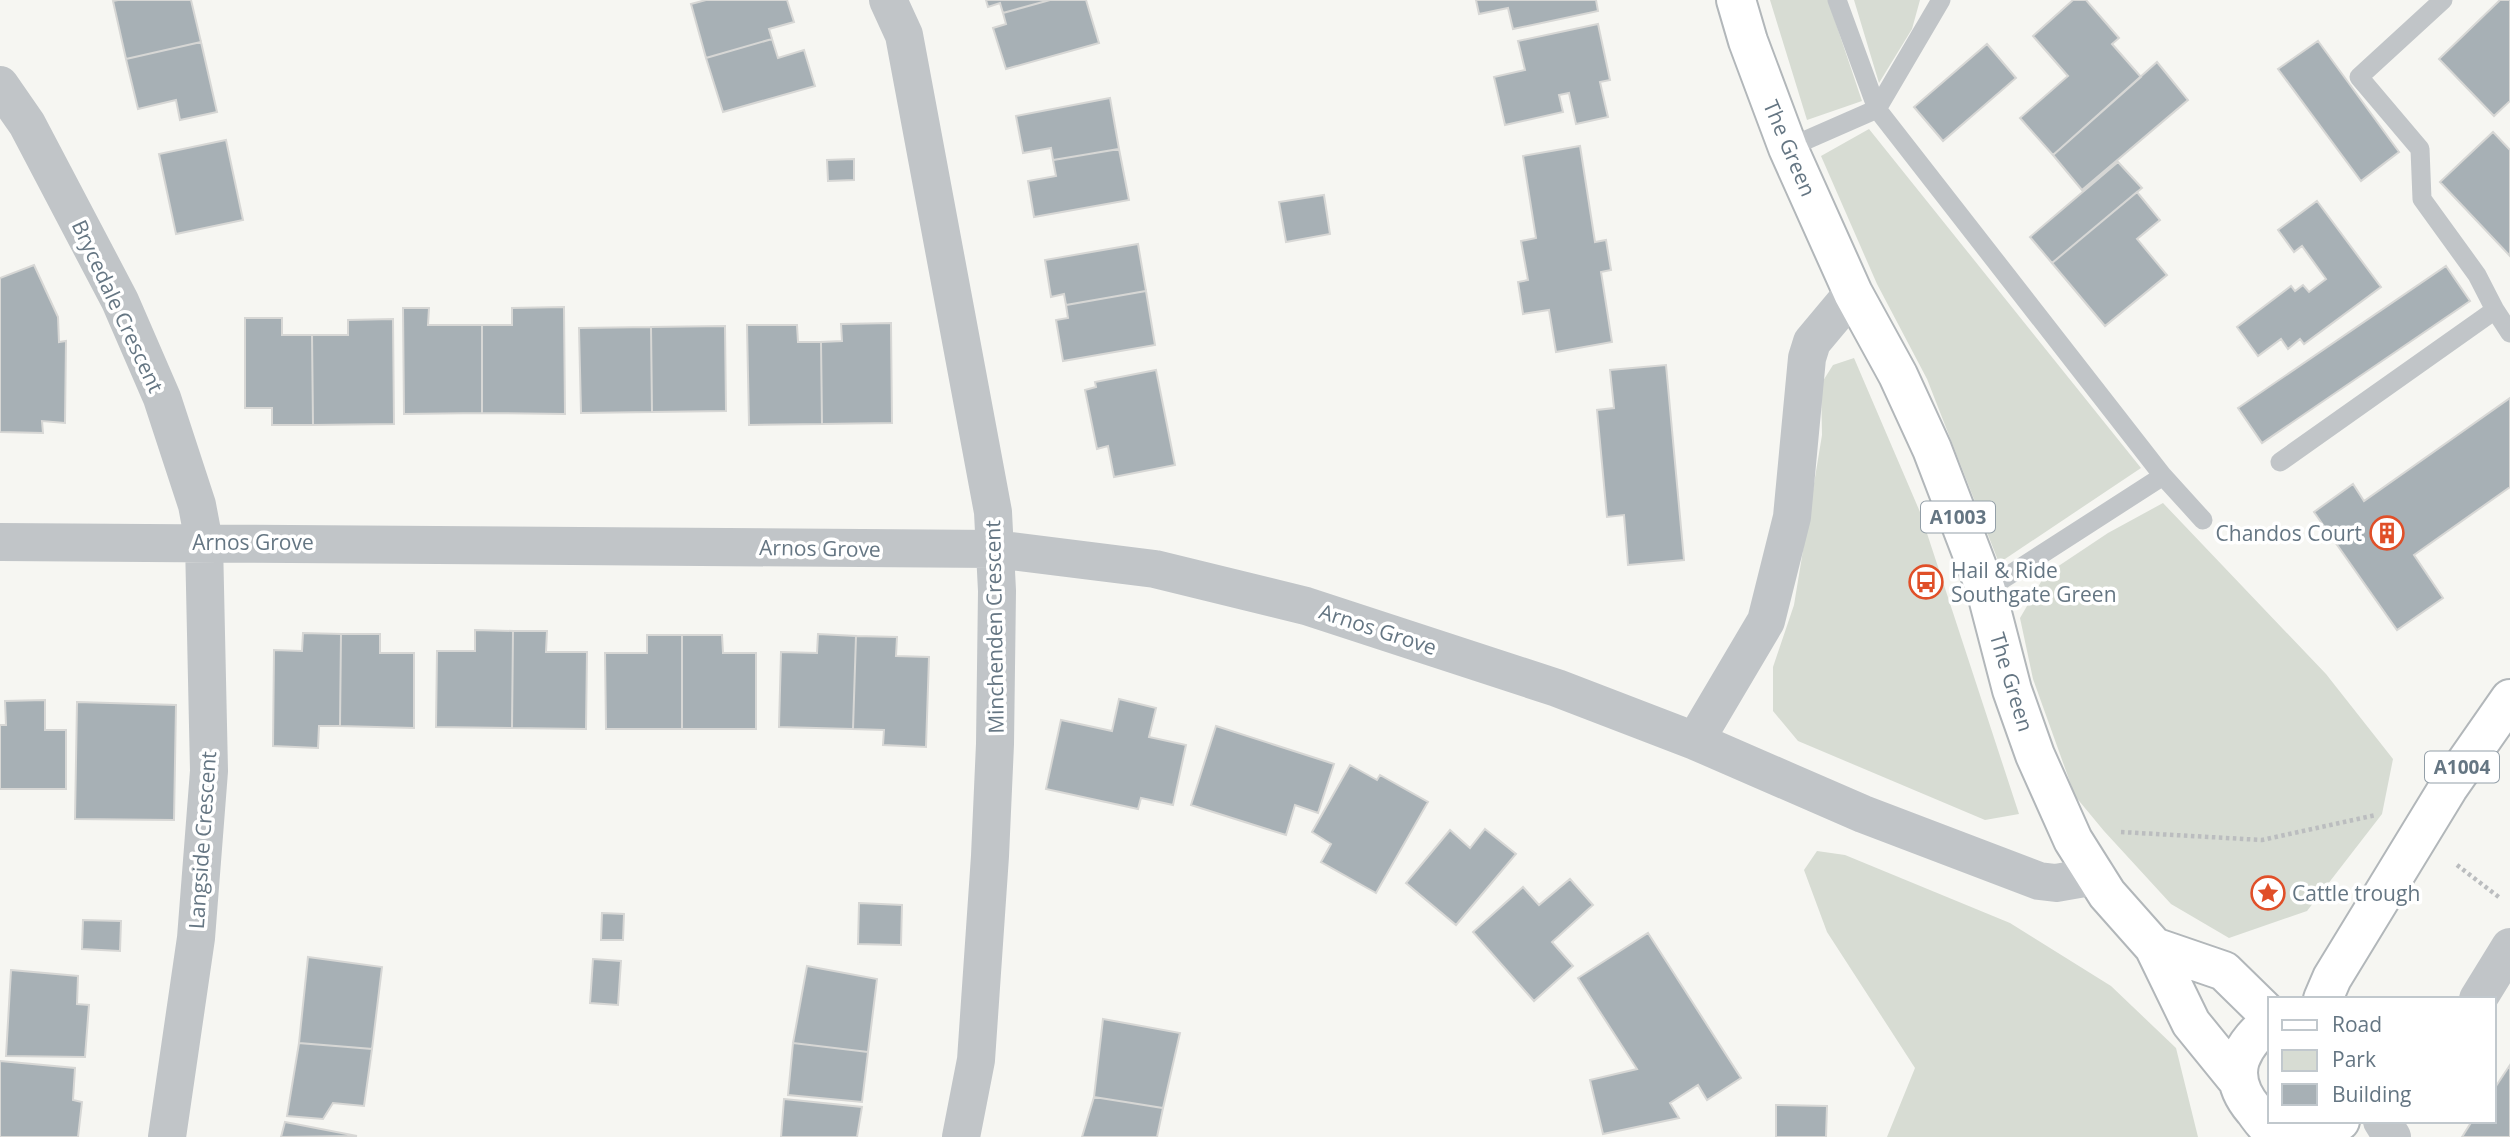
<svg xmlns="http://www.w3.org/2000/svg" width="2510" height="1137" font-family="'Open Sans',sans-serif">
  <style>
    .green { fill: #d7dcd3 }
    .building { fill: #a7b0b5; stroke: #d7d7d5; stroke-width: 2 }
    .lines { fill: none; stroke-linecap: round; stroke-linejoin: round }
    .primary-casing { stroke: #b2b7ba; stroke-width: 42 }
    .path { stroke: #bbbdbf; stroke-width: 4.5; stroke-dasharray: 3.5 3.5; stroke-linecap: butt }
    .service { stroke: #c1c5c8; stroke-width: 19 }
    .minor { stroke: #c1c5c8; stroke-width: 38 }
    .primary { stroke: #fff; stroke-width: 38 }
    .labels { text-anchor: middle; dominant-baseline: central; stroke-width: 7; stroke-linejoin: round; paint-order: stroke }
    .shield { fill: #fff; stroke: #939fa8; stroke-width: 2 }
    .shield-label { font-size: 19px; font-weight: bold; fill: #657683 }
    .street-label { font-size: 21px; fill: #657683; stroke: #fff }
    .poi-label { font-size: 21px; fill: #657683; stroke: #fff; text-anchor: start }
  </style>
  <rect width="100%" height="100%" fill="#f6f6f2"/>
  <path class="green" d="M1770 0H1828L1862 101 1807 120Z
    M1854 0H1920L1912 29 1879 83Z
    M1869 129 2141 468 1999 563 1927 379 1877 284 1821 156Z
    M1854 358 1920 512 2019 814 1985 820 1798 741 1773 711V667L1794 605 1822 435 1821 384 1833 365Z
    M2163 503 2326 674 2393 759 2382 814 2307 911 2229 938 2171 904 2104 831 2075 796 2033 679 2020 618 2045 575 2108 533Z
    M1817 851 1845 855 2010 923 2111 986 2176 1048 2198 1137H1887L1915 1068 1827 932 1804 870Z"/>
  <path class="building" d="M118 0H191L201 42 126 59 113 1Z
    M706 0H787L794 22 769 29 772 39 706 58 691 4Z
    M986 0H1050L1003 13 1000 3 988 7Z
    M1050 0H1086L1099 43 1006 69 993 28 1006 24 1003 13Z
    M1476 0H1596L1598 11 1513 29 1508 8 1479 14Z
    M2073 0H2086L2119 38 2112 44 2141 77 2053 155 2020 118 2068 76 2033 36Z
    M2500 0H2510V101L2494 116 2439 59Z
    M1598 24 1610 80 1600 82 1608 117 1576 124 1569 93 1559 95 1563 112 1505 125 1494 77 1525 70 1518 41Z
    M772 39 778 58 804 50 815 86 723 112 706 58Z
    M2318 41 2399 152 2361 181 2278 69Z
    M201 42 217 112 180 120 176 100 138 109 126 59Z
    M1987 44 2016 78 1943 141 1914 107Z
    M2157 62 2188 100 2082 190 2053 155Z
    M1110 98 1119 149 1053 160 1051 148 1023 153 1016 116Z
    M2493 132 2510 150V256L2440 182Z
    M226 140 243 220 176 234 159 154Z
    M1580 146 1595 242 1606 240 1611 270 1601 272 1612 342 1556 352 1549 310 1523 314 1518 282 1528 280 1521 241 1536 238 1523 156Z
    M1119 149 1129 200 1034 217 1028 181 1056 176 1053 160Z
    M854 159V180L828 181 827 160Z
    M2118 162 2142 188 2052 263 2030 237Z
    M2137 192 2160 220 2137 239 2167 275 2105 326 2052 263Z
    M1324 195 1330 234 1286 242 1279 202Z
    M2317 201 2381 287 2304 344 2300 339 2288 349 2281 339 2258 356 2237 327 2291 286 2295 291 2303 285 2309 292 2326 279 2302 246 2294 252 2278 230Z
    M1138 244 1146 291 1066 305 1064 294 1051 297 1045 260Z
    M34 265 58 317 59 342 66 341 65 423 42 421 43 433 0 432V278Z
    M2446 266 2470 301 2262 443 2238 408Z
    M1146 291 1155 345 1063 361 1056 320 1068 318 1066 305Z
    M564 307 565 414 482 413V325H512V308Z
    M403 308H429L428 325H482V413L404 414Z
    M245 318H282V335H312L313 425H272V408H245Z
    M393 319 394 424 313 425 312 335H348V320Z
    M891 323 892 423 822 424 821 342 842 341 841 324Z
    M747 325H797L798 342H821L822 424 749 425Z
    M725 326 726 411 652 412 651 327Z
    M651 327 652 412 581 413 579 328Z
    M1666 365 1684 560 1628 565 1624 515 1607 517 1597 410 1614 408 1610 370Z
    M1156 370 1175 465 1114 477 1108 446 1097 449 1085 390 1096 387 1095 382Z
    M2510 398V487L2414 555 2443 598 2397 630 2314 512 2353 484 2364 501Z
    M475 630 513 631 512 728 436 727 437 651H475Z
    M513 631H547L546 652H587L586 729 512 728Z
    M303 633 341 634 340 726H319L318 748 273 746 274 650 302 651Z
    M341 634H380V653H414V728L340 726Z
    M818 634 856 636 853 729 779 727 781 652 817 653Z
    M647 635H682V729H606L605 653H647Z
    M682 635H722L723 653H756V729H682Z
    M856 636 897 637 896 656 929 657 926 747 883 745 884 730 853 729Z
    M1119 699 1156 708 1149 737 1186 745 1173 805 1141 798 1138 809 1046 789 1061 720 1112 731Z
    M45 700V730H66V789H0V725H6L5 701Z
    M77 702 176 705 174 820 75 819Z
    M1216 726 1334 764 1318 813 1295 805 1286 835 1191 805Z
    M1350 765 1377 780 1380 775 1428 802 1376 893 1321 862 1331 844 1312 832Z
    M1485 829 1516 854 1456 925 1406 883 1450 830 1470 848Z
    M1570 879 1593 905 1552 942 1573 966 1534 1001 1473 932 1523 887 1539 905Z
    M859 903 902 905 901 945 858 944Z
    M602 913 624 914 623 940H601Z
    M83 920 121 921 120 951 82 949Z
    M1648 933 1741 1078 1707 1100 1698 1085 1670 1103 1679 1118 1603 1134 1590 1080 1637 1069 1578 978Z
    M308 957 382 967 372 1049 299 1043Z
    M593 959 621 961 618 1005 590 1003Z
    M807 966 877 979 868 1052 793 1043Z
    M11 970 78 976 77 1004 89 1005 85 1057 6 1056Z
    M1103 1019 1180 1033 1163 1108 1094 1097Z
    M299 1043 372 1049 364 1106 333 1103 323 1119 287 1116Z
    M793 1043 868 1052 862 1102 788 1095Z
    M0 1061 75 1068 73 1100 82 1102 78 1137H0Z
    M2510 1065V1137H2462L2472 1121H2494V1089Z
    M1094 1097 1163 1108 1157 1137H1082Z
    M784 1099 862 1107 857 1137H781Z
    M1776 1105 1827 1106 1826 1137H1776Z
    M285 1122 357 1136 281 1137Z"/>
  <g class="lines">
    <defs>
      <path id="primary" d="M1736 0 1748 41 1788 148 1853 293 1898 375 1932 449 1986 590 2012 690 2035 755 2073 840 2107 894 2154 947 2224 971 2270 1016
        M2154 947 2191 1023 2239 1082
        M2323 999 2332 978 2448 788 2510 699
        M2270 1021C2258 1032 2246 1043 2240 1060 2234 1079 2242 1096 2254 1110 2258 1115 2263 1123 2268 1127 2289 1137 2321 1135 2340 1121"/>
    </defs>
    <use href="#primary" class="primary-casing"/>
    <path class="path" d="M2121 832 2262 840 2376 815
      M2457 865 2500 898"/>
    <path class="service" d="M1837 0 1877 109 2163 476 2203 520
      M1788 148 1877 109 1941 0
      M2495 310 2510 333
      M2280 462 2495 310 2477 275 2422 199 2420 149 2359 77 2443 0
      M1986 590 2163 476"/>
    <path class="minor" d="M888 0 904 35 993 512 997 591 995 744 990 856 976 1060 961 1137
      M0 85 27 124 120 301 162 398 197 505 204 542 209 771 196 938 167 1137
      M0 542 995 549 1155 569 1306 606 1557 688 1695 741 1863 814 2039 881 2056 883 2096 876
      M1695 741 1766 621 1792 517 1807 358 1812 342 1853 293
      M2478 999 2510 947
      M2382 1121 2392 1137"/>
    <use href="#primary" class="primary"/>
  </g>
  <defs>
    <symbol id="building-ring" viewBox="-11 -11 22 22"><circle r="9.5" fill="#fff" stroke="#e04f28" stroke-width="1.5"/><path d="M-4-6H4V6H1V3H-1V6H-4ZM-2.5-4.3h1.7v1.8h-1.7ZM.8-4.3h1.7v1.8H.8ZM-2.5-1h1.7V.8h-1.7ZM.8-1h1.7V.8H.8Z" fill="#e04f28"/></symbol>
    <symbol id="bus-ring" viewBox="-11 -11 22 22"><circle r="9.5" fill="#fff" stroke="#e04f28" stroke-width="1.5"/><path d="M-5-6H5V4H4V6H2V4H-2V6H-4V4H-5ZM-3.5-4V0h7V-4ZM-3.5 1.2v1.5H-2V1.2ZM2 1.2v1.5H3.5V1.2Z" fill="#e04f28"/></symbol>
    <symbol id="sight-ring" viewBox="-11 -11 22 22"><circle r="9.5" fill="#fff" stroke="#e04f28" stroke-width="1.5"/><path d="M0-6L1.8-2.2L6-1.7L2.9 1.2L3.7 5.4L0 3.3L-3.7 5.4L-2.9 1.2L-6-1.7L-1.8-2.2Z" fill="#e04f28"/></symbol>
  </defs>
  <g fill-rule="evenodd">
    <use href="#building-ring" x="2368" y="514" width="38" height="38"/>
    <use href="#bus-ring" x="1907" y="563" width="38" height="38"/>
    <use href="#sight-ring" x="2249" y="874" width="38" height="38"/>
  </g>
  <g class="labels">
    <g class="shield">
      <rect x="1921" y="501.5" width="74" height="31" rx="5"/>
      <rect x="2425" y="751.5" width="74" height="31" rx="5"/>
    </g>
    <g class="shield-label">
      <text x="1958" y="517">A1003</text>
      <text x="2462" y="767">A1004</text>
    </g>
    <g class="street-label">
      <text transform="translate(1790 148) rotate(67)">The Green</text>
      <text transform="translate(118 306) rotate(65)">Brycedale Crescent</text>
      <text x="253" y="542">Arnos Grove</text>
      <text transform="translate(820 548) rotate(1)">Arnos Grove</text>
      <text transform="translate(994 627) rotate(-91)">Minchenden Crescent</text>
      <text transform="translate(1378 629) rotate(18)">Arnos Grove</text>
      <text transform="translate(2012 682) rotate(73)">The Green</text>
      <text transform="translate(202 840) rotate(-86)">Langside Crescent</text>
    </g>
    <g class="poi-label">
      <text x="2362" y="533" text-anchor="end">Chandos Court</text>
      <text x="1951" y="570">Hail &amp; Ride<tspan x="1951" dy="24">Southgate Green</tspan></text>
      <text x="2292" y="893">Cattle trough</text>
    </g>
  </g>
  <rect x="2268" y="997" width="228" height="126" fill="#ffffff" stroke="#c1c8cd" stroke-width="2"/>
  <rect x="2282" y="1020" width="35" height="10" fill="#ffffff" stroke="#c1c8cd" stroke-width="2"/>
  <text x="2332" y="1032" font-size="21" fill="#657683">Road</text>
  <rect x="2282" y="1050" width="35" height="21" fill="#d7dcd3" stroke="#c1c8cd" stroke-width="2"/>
  <text x="2332" y="1067" font-size="21" fill="#657683">Park</text>
  <rect x="2282" y="1084" width="35" height="21" fill="#a7b0b5" stroke="#c1c8cd" stroke-width="2"/>
  <text x="2332" y="1102" font-size="21" fill="#657683">Building</text>
</svg>
